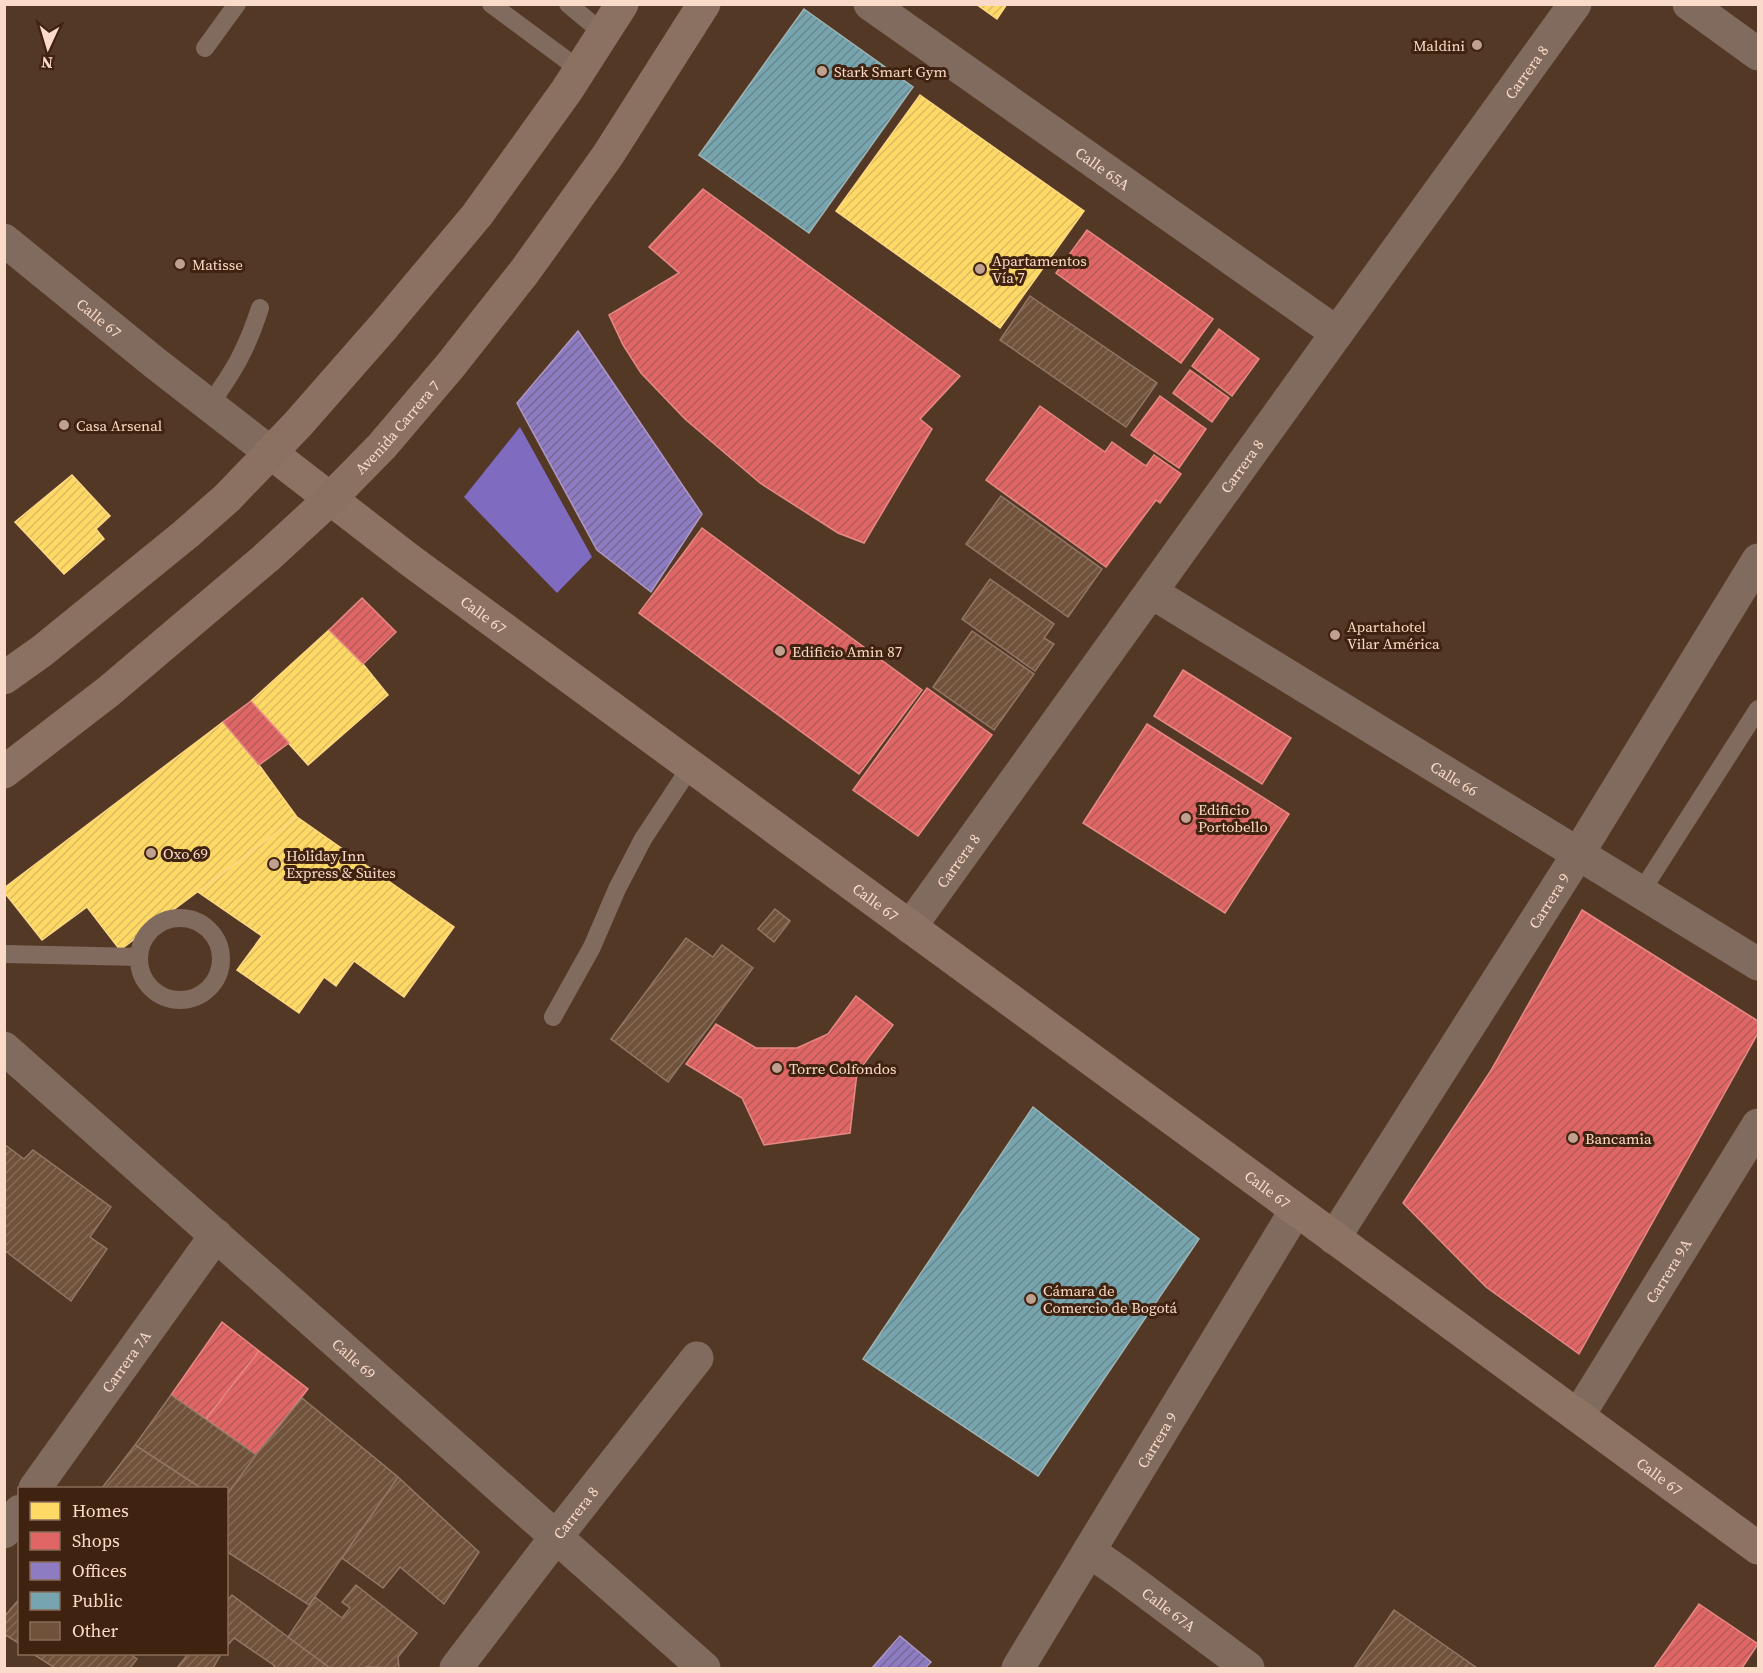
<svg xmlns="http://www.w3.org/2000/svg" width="1763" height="1673" font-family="'Source Serif 4',serif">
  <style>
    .water { fill: #7f6cc1 }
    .homes { fill: url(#homes-hatch); stroke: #fed983; stroke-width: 1.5 }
    .shops { fill: url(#shops-hatch); stroke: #e88983; stroke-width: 1.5 }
    .offices { fill: url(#offices-hatch); stroke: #ae98c4; stroke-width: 1.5 }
    .public { fill: url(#public-hatch); stroke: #9eb5b6; stroke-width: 1.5 }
    .building { fill: url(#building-hatch); stroke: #927666; stroke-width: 1.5 }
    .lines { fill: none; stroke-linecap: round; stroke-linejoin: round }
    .service { stroke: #816b5e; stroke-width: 18 }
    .minor { stroke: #816b5e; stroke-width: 33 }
    .tertiary { stroke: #816b5e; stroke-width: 33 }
    .secondary { stroke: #8d7363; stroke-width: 33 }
    .primary { stroke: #8b7162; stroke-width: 33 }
    .poi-dot { fill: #c0a18f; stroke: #3f2210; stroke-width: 2 }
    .labels { text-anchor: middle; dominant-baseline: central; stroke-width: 6; stroke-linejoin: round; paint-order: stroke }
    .poi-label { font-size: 15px; fill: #fadac8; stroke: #3f2210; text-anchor: start }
    .street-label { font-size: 15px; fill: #fadac8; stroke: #3f2210 }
  </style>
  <defs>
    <pattern id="homes-hatch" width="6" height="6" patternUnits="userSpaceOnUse" patternTransform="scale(1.5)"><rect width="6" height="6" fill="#ffd966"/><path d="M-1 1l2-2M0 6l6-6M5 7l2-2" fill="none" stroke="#dbbb5e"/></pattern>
    <pattern id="shops-hatch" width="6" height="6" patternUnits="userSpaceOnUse" patternTransform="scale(1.5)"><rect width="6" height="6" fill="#e06666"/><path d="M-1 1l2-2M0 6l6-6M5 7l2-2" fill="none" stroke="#b35b59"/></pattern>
    <pattern id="offices-hatch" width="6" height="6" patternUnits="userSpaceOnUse" patternTransform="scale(1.5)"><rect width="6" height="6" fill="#8e7cc3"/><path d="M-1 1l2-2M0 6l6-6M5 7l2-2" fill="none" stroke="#776794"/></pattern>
    <pattern id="public-hatch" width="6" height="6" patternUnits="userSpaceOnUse" patternTransform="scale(1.5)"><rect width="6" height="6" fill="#76a5af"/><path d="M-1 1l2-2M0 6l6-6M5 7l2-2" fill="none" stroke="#69878c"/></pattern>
    <pattern id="building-hatch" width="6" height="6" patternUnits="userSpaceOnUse" patternTransform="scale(1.5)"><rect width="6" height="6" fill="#70523b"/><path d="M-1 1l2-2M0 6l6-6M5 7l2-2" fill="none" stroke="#856a56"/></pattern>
  </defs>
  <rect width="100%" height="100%" fill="#543826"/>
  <path class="water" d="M520 427 592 557 557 593 464 497Z"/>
  <path class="homes" d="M976 4H1007L997 19Z
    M920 95 1084 211 1000 328 836 211Z
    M72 475 110 516 96 529 104 539 64 574 15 522Z
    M329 630 363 664 388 695 308 765 251 701Z
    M223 722 259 765 297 817 120 950 87 907 42 940 4 892V888Z
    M297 817 454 927 404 997 354 961 336 986 324 977 299 1013 237 970 262 936 198 892Z"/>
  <path class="shops" d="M703 189 960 376 920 419 932 429 864 543 838 533 760 483 685 419 641 373 623 345 609 315 679 273 649 247Z
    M1087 230 1213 319 1181 363 1056 273Z
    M1219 329 1259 359 1232 396 1192 366Z
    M1190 370 1229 398 1212 422 1173 393Z
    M1160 396 1206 429 1179 468 1131 435Z
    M1040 406 1105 452 1112 442 1146 466 1154 455 1181 474 1160 503 1156 500 1106 567 986 480Z
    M702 528 922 690 859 774 639 613Z
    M362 598 396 632 363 664 329 630Z
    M1183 670 1291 738 1262 784 1154 716Z
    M927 688 992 735 918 836 853 790Z
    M251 701 289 743 259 765 223 722Z
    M1147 724 1289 814 1225 913 1083 823Z
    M1582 910 1758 1021V1033L1579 1354 1486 1287 1403 1203 1490 1072Z
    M856 996 893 1025 857 1073 850 1133 764 1145 742 1098 686 1064 716 1024 756 1048H797L828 1034Z
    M222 1322 259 1351 206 1419 171 1395Z
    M259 1351 308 1389 256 1455 206 1419Z
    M1699 1604 1758 1644 1742 1668H1654Z"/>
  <path class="offices" d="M578 331 702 514 651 592 597 550 517 403Z
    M900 1636 931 1662 925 1668H872Z"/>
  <path class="public" d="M804 9 913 87 809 233 699 155Z
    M1033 1107 1199 1239 1038 1476 863 1359Z"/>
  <path class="building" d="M1030 296 1157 383 1126 427 1000 340Z
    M1001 496 1102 569 1068 617 966 544Z
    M990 579 1054 624 1044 638 1054 644 1035 671 962 619Z
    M972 631 1034 674 994 730 933 687Z
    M775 909 790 921 774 942 758 929Z
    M686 938 713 957 722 945 753 968 668 1082 611 1039Z
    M4 1144 24 1159 33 1150 111 1207 90 1237 107 1249 71 1301 4 1250Z
    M171 1395 256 1455 226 1496V1488H201L135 1445Z
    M302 1398 398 1477 309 1605 226 1551V1496L256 1455Z
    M135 1445 201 1488H102Z
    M398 1477 479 1552 444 1604 400 1567 383 1588 342 1558Z
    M356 1585 417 1633 398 1657 399 1668 366 1667 365 1668H330L288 1637 315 1597 342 1618 350 1608 342 1602Z
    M232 1595 288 1637 330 1668H272L275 1666 234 1638 226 1647V1602Z
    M20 1598V1644L4 1634V1617Z
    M1394 1610 1477 1668H1354Z
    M33 1654H130L137 1659 130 1668H55Z
    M188 1654H221L213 1668H177Z"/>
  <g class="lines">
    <path class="service" d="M491 4 580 70
      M568 4 603 33
      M205 48 237 4
      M209 405C234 372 247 348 260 308
      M1641 892 1758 709
      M139 959a41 41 0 1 1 82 0a41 41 0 1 1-82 0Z
      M4 954 139 957
      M553 1017 592 947 617 889 643 839 691 766"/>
    <g class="minor">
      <path id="s1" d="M870 4 1337 333"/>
      <path d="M1689 4 1758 54"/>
      <path id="s2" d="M1334 1238 1568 870 1758 560"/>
      <path id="s3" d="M1578 1416 1758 1125"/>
      <path id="s4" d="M35 1488 216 1235"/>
      <path d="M4 1532 20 1511"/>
      <path id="s5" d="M1089 1551 1122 1574 1248 1668"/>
      <path id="s6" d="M456 1668 556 1537 697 1358"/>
    </g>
    <g class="tertiary">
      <path id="s7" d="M4 240 155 363 271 453"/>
      <path id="s8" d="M1151 592 1758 964"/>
      <path id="s9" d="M910 927 1337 333 1575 4"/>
      <path id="s10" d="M4 1048 704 1668"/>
      <path id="s11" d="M1018 1668 1296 1210"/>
    </g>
    <path class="secondary" id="s12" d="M271 453 411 561 1758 1548"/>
    <g class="primary">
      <path d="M4 678 42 651 186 534 227 498 298 424 384 326 477 215 567 90 622 4"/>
      <path id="s13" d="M4 772 109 691 266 558 330 499 382 446 450 366 525 271 608 155 704 4"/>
    </g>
  </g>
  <g class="poi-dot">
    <circle cx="1477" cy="45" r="6"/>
    <circle cx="822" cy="71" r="6"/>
    <circle cx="180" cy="264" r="6"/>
    <circle cx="980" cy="269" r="6"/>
    <circle cx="64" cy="425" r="6"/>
    <circle cx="1335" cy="635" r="6"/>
    <circle cx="780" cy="651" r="6"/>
    <circle cx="1186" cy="818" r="6"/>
    <circle cx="151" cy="853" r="6"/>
    <circle cx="274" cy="864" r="6"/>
    <circle cx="777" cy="1068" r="6"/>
    <circle cx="1573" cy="1138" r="6"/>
    <circle cx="1031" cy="1299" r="6"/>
  </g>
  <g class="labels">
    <g class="poi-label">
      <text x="1465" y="45" text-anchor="end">Maldini</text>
      <text x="834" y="71">Stark Smart Gym</text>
      <text x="992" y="260">Apartamentos<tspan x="992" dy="17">Vía 7</tspan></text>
      <text x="192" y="264">Matisse</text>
      <text x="76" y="425">Casa Arsenal</text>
      <text x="1347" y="626">Apartahotel<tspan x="1347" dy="17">Vilar América</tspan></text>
      <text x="792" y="651">Edificio Amin 87</text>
      <text x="1198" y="809">Edificio<tspan x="1198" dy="17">Portobello</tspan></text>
      <text x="163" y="853">Oxo 69</text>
      <text x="286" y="855">Holiday Inn<tspan x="286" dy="17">Express &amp; Suites</tspan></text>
      <text x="789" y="1068">Torre Colfondos</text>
      <text x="1585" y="1138">Bancamia</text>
      <text x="1043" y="1290">Cámara de<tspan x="1043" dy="17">Comercio de Bogotá</tspan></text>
    </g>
    <g class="street-label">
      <text stroke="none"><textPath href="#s9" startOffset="1054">Carrera 8</textPath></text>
      <text stroke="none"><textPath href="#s1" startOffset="285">Calle 65A</textPath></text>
      <text stroke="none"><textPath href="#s7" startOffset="123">Calle 67</textPath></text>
      <text stroke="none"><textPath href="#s13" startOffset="524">Avenida Carrera 7</textPath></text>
      <text stroke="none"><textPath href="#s9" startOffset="568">Carrera 8</textPath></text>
      <text stroke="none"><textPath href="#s12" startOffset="267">Calle 67</textPath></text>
      <text stroke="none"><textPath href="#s8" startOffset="356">Calle 66</textPath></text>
      <text stroke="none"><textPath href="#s9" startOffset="82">Carrera 8</textPath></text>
      <text stroke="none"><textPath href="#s2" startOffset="400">Carrera 9</textPath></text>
      <text stroke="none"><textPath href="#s12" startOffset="753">Calle 67</textPath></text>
      <text stroke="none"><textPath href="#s12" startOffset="1239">Calle 67</textPath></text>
      <text stroke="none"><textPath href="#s3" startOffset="171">Carrera 9A</textPath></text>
      <text stroke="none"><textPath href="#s10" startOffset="468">Calle 69</textPath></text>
      <text stroke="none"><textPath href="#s4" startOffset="156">Carrera 7A</textPath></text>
      <text stroke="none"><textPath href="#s11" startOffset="267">Carrera 9</textPath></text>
      <text stroke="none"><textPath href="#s12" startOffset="1725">Calle 67</textPath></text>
      <text stroke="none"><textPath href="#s6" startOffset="196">Carrera 8</textPath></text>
      <text stroke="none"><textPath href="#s5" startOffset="99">Calle 67A</textPath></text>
    </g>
  </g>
  <rect width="1763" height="1673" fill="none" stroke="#fadac8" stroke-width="12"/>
  <rect x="18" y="1487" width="210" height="168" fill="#3f2210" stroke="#8a6c5a" stroke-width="1.5"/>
  <rect x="30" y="1502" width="30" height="18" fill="#ffd966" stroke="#8a6c5a" stroke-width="1.5"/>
  <text x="72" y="1517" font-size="18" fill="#fadac8">Homes</text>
  <rect x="30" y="1532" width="30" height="18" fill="#e06666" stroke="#8a6c5a" stroke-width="1.5"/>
  <text x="72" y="1547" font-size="18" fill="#fadac8">Shops</text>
  <rect x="30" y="1562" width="30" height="18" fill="#8e7cc3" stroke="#8a6c5a" stroke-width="1.5"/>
  <text x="72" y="1577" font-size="18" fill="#fadac8">Offices</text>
  <rect x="30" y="1592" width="30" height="18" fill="#76a5af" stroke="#8a6c5a" stroke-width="1.5"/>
  <text x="72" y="1607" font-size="18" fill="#fadac8">Public</text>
  <rect x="30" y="1622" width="30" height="18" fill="#70523b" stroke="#8a6c5a" stroke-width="1.5"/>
  <text x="72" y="1637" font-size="18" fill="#fadac8">Other</text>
  <g transform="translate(48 48) rotate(184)" stroke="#3f2210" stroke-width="4.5" paint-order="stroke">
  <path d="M0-4.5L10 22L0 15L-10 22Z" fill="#fadac8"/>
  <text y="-9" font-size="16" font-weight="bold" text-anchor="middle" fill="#fadac8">N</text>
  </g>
</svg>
